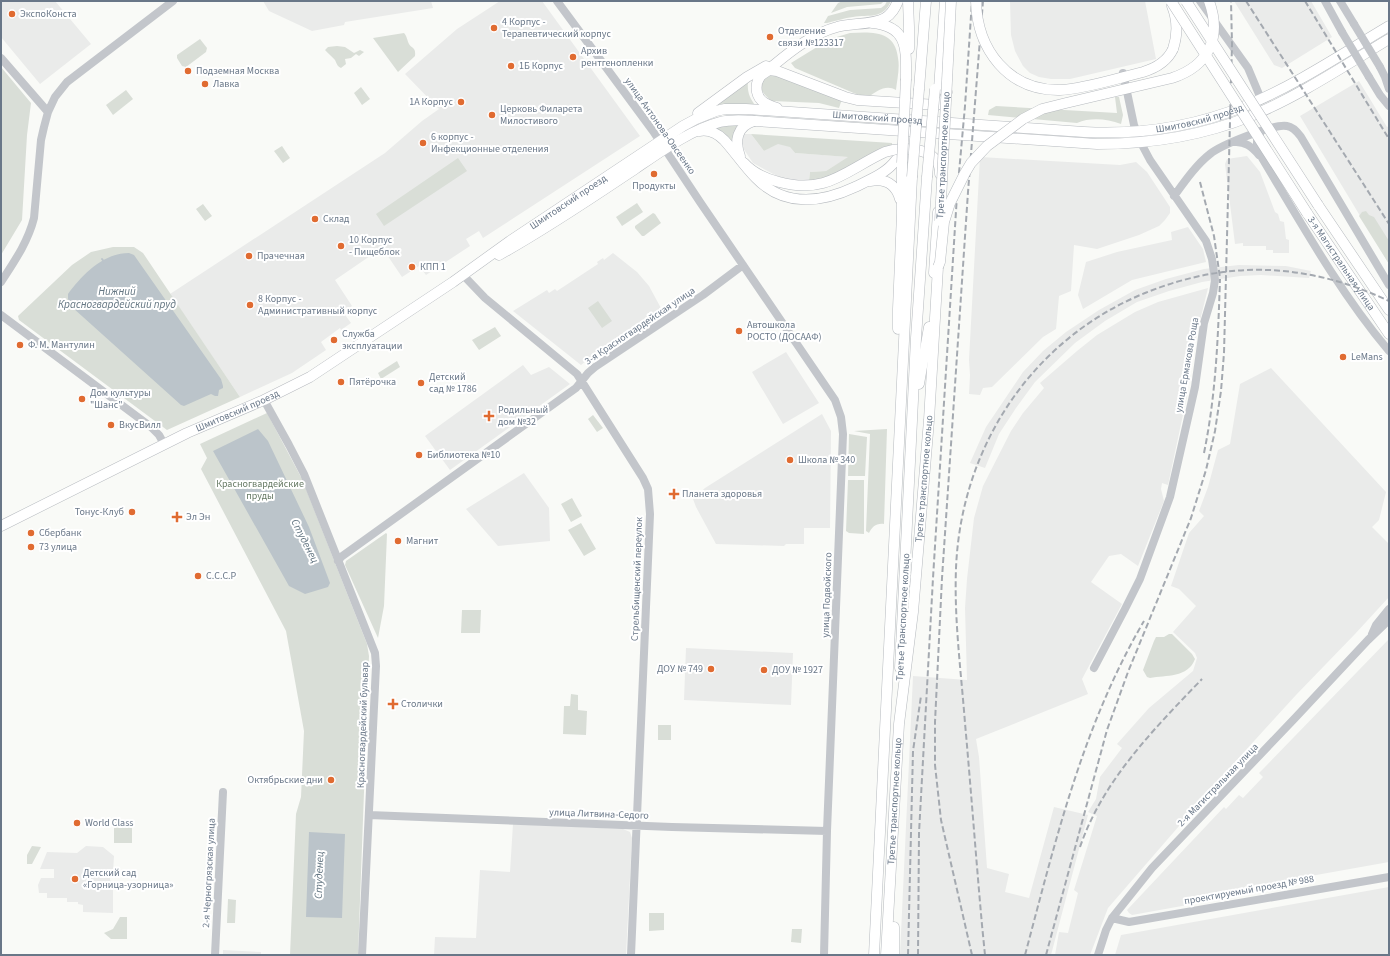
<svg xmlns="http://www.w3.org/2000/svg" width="1390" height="956" font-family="'Source Sans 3',sans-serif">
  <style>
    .built { fill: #eaebea }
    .green { fill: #d9ded7 }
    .water { fill: #bbc4ca }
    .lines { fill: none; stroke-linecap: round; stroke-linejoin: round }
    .stream { stroke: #bbc4ca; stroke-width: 2 }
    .major-casing { stroke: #b6babf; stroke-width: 11 }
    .minor { stroke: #c3c6cb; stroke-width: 8 }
    .major { stroke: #fff; stroke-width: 10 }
    .rail { stroke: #a4a9b0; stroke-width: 2; stroke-dasharray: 6 3; stroke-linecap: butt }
    .major-bridge-casing { stroke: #b6babf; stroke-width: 11; stroke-linecap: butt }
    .minor-bridge { stroke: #c3c6cb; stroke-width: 8 }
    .major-bridge { stroke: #fff; stroke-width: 10 }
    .poi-dot { fill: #e06b31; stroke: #fff; stroke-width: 1.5 }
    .labels { text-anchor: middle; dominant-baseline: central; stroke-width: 4; stroke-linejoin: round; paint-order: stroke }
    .poi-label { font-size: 10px; fill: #697788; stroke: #fff; text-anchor: start }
    .street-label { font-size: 10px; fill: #697788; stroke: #fff }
    .park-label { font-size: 10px; fill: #667a64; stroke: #fff }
    .water-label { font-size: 11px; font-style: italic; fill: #657783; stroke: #fff }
  </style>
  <rect width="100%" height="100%" fill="#f9faf7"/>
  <path class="built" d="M1 1H55L91 44 40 84 1 37Z
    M263 1H431L433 8 345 22 344 25 312 31 269 11Z
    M500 1H542L640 136 483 238 479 231 466 239 470 246 426 275 419 266 402 277 383 249 374 255 373 254 335 280 352 306 343 312 351 323 341 330 340 328 321 342 326 350 292 373 240 397 170 294 385 153 422 121 439 109 405 74 457 29Z
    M1010 1H1145L1156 59 1070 79H1051L1039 77 1030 73 1023 66 1015 51 1011 35Z
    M1234 1H1311L1332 37 1282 68 1274 65Z
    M1359 81 1387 127 1389 126V264L1300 116Z
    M743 134H751L764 151 785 140 795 153 849 157 826 171 810 172 809 181H798L788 180 777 176 753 163 741 145Z
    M1247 156 1260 172 1275 212 1278 214 1280 221 1284 222 1286 239 1289 240V253H1273V250H1266V246H1243V243L1235 244 1225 164 1227 159Z
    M980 157 1120 165 1136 162 1147 172 1170 207V213L1165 220 1159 226 1139 235 1097 249 1074 245 1071 291 1059 296 1056 329 1043 337 992 387 983 388 980 395 969 394 970 375 969 360Z
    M1188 227 1203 249 1206 262 1132 280 1083 309 1078 295 1086 262 1117 252 1172 240 1171 232Z
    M613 253 637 272 649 286 662 310 605 348 606 349 593 357 592 356 581 365 513 311 547 290 549 293 555 289 557 291 598 264 597 262 603 258 604 260Z
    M1239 265 1286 266 1311 271 1309 278 1261 275 1240 276 1202 282 1169 291 1137 302 1105 321 1075 343 1035 382 1016 408 999 434 985 468 970 463 986 427 1023 372 1043 351 1066 332 1099 310 1135 290 1166 279 1204 269Z
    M1208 288 1182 394 1187 396 1168 485 1162 483 1161 489 1164 501 1138 566 1121 554 1109 556 1091 582 1122 604 1082 679 1088 694 976 739 979 757 987 868 1009 874 1005 892 1029 898 1054 807 1088 815 1051 955H900L913 676 967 680 965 608 967 579 974 518 983 486 1011 431 1023 413 1044 388 1040 383 1077 351 1097 335 1135 312 1158 302Z
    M786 352 819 403 783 424 752 372Z
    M523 365 531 375 549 367 570 384 450 470 425 436Z
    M1271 368 1386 492 1379 520 1372 527 1389 544V597L1355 634 1296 695 1225 773 1108 908 1090 955H1055L1059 932 1068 933 1078 893 1074 890 1097 816 1088 812 1096 799 1100 777 1122 748 1117 744 1149 708 1193 671 1197 658 1195 653 1173 632 1196 606 1179 589 1171 586 1189 533 1204 516 1199 511 1208 487 1218 450 1230 444 1240 384Z
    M822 414 831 431 830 528H804V544H786L784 546 716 544 696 507 693 499 705 488Z
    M524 473 549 508 550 541 498 546 466 509Z
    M1389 639V862L1266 884 1265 891 1132 915 1129 913 1127 910 1224 807 1226 809 1239 795 1243 798 1263 777 1259 773 1264 768Z
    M686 648 793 653 791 705 684 700Z
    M513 824 623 829 630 832 632 838 626 955H434L435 937 476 938 480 870 510 872Z
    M86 846 103 847 114 856 113 872 110 877V880L113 884V913L83 912V905L78 904V902H67V898H47V893H39L38 885 41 878H54V869H40L47 852 77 853Z
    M1389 887V955H1115L1121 935Z
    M223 950 261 952V955H223Z"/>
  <path class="green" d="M843 1H884L881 4 847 7 831 13 838 3Z
    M887 1H891C883 20 869 14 853 17 844 18 836 21 827 23H824L828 16 850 10 881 8 885 5Z
    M404 33C407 36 407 40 409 44 412 49 416 47 415 56L398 72 373 38Z
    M850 33C872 32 895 30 898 58 900 68 897 80 896 90 886 84 877 91 868 97L856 94 795 68 791 63 830 39Z
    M200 39 207 48 206 52 186 67 182 66 177 58V55Z
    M337 46 345 47 354 53 360 50 364 52 359 56 356 54 351 58 345 59 346 64 341 68C337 66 337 64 335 60 332 57 328 53 325 50L328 47Z
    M1 67 31 103 27 135 22 220 1 255Z
    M772 74 842 99 839 108 819 103 772 101C764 95 759 90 762 80Z
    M748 80C747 91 749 98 756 106L737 104 717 105Z
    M361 87 370 99 362 105 354 93Z
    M126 90 133 99 113 115 106 105Z
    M1115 97H1119L1123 115 1121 124C1107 119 1091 117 1077 123L988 115 989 110 996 106 1117 113Z
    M727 125H743L733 148 711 129Z
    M751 134 892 143V146L883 147 827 178 809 181 810 172 826 171 848 157 795 153 790 147 778 144 764 151Z
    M282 146 290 158 283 163 274 151Z
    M458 158 467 171 384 226 376 214Z
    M637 203 643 212 622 226 616 217Z
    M203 204 212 216 205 221 196 209Z
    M1366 211 1369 215 1374 217 1389 241V264L1359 216 1362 212Z
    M653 213 655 214 661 223 644 236H642L635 228V226Z
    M113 247H134L143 253 240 397 167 430 19 320 18 316 72 265 91 252Z
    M598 301 612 321 602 328 588 308Z
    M495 327 501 336 479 350 472 340Z
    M397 361 400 367 381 379 378 373Z
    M267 413 302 479 367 644 369 656 358 955H290L296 814 301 797 304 731 286 631 201 469 207 458 200 444Z
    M593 415 603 428 597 432 588 419Z
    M887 429 884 524C876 523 872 527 869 533L866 531 870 434 854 431Z
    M849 434 867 437 865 476H848Z
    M848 480H864V534L849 533 846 531Z
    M572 498 582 516 571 522 561 504Z
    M581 523 596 549 584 556 568 530Z
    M386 533 387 534 384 606 378 638 345 565 346 561Z
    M462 610H481L480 633H461Z
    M1169 634H1172L1192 654 1195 659C1188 678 1166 675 1150 678L1147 677 1143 670 1154 641 1156 637H1164Z
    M571 694 578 695V710L587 711 586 735 563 734 564 706H570Z
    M658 725H671V740H658Z
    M114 822H132V843H114Z
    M32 846 41 847 32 864H27V855Z
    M228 899 236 900 235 923H227Z
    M649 913H664V930L649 931Z
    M120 917H127V939H111L104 933 113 929Z
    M792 929H802L801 943 791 942Z"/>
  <path class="water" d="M129 253 134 255 221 379 223 386V388L219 390 218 396H215L211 394 184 406 181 405 73 308 68 299V294C82 275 103 253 129 253Z
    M258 429 268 441 309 527 330 583 328 587 305 594 289 586 213 451Z
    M309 832 345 834 342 918 306 917Z"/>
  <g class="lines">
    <path class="stream" d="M102 259 105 263"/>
    <defs>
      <g id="major">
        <path d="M908 1 909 27V49"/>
        <path d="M1172 6C1178 21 1178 34 1173 49"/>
        <path d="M872 23C909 26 906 51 906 79"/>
        <path d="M763 74 769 70 777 71 845 97 857 100 937 105 944 101 947 92"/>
        <path d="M919 89 926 1"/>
        <path d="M939 89 945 1"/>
        <path d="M777 108C768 105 759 102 757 92 756 87 757 81 760 77 763 72 769 68 774 65 792 50 814 33 837 27 851 23 873 25 885 18 892 14 895 8 898 1"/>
        <path d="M698 113 747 77 766 66"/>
        <path d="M699 131C709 129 717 133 724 140 735 152 744 166 756 178 784 207 821 203 855 187 869 180 887 173 896 160"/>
        <path d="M740 156C734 141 737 126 754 121"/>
        <path d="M744 163C753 173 767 179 779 182 827 195 846 170 885 152 904 146 941 147 940 174"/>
        <path d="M870 181C885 178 896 184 900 199"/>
        <path d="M1318 205 1389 310"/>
        <path id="s1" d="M1307 213 1389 334"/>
        <path d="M499 255C546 229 590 199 635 169 660 152 690 130 720 122 731 119 744 120 756 121L1097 144C1150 144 1202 136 1251 116 1299 96 1344 66 1389 39"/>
        <path d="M934 273 938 212"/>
        <path d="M898 329V309L902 214V163"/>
        <path d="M919 384 929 327"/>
        <path id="s2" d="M1 526 187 433 264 400 310 377 453 282 510 241 683 126 696 119 716 111 725 109H746L1084 132C1139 135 1193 127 1245 106 1296 85 1342 54 1389 26"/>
        <path d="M900 668 916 338 927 177"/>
        <path d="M894 927V955"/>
        <path d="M874 955 912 177"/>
        <path id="s3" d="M886 955 899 724 913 612 929 420 938 267"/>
      </g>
    </defs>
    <use href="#major" class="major-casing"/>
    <path class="minor" d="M557 1 653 131 700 202 835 400 841 417 843 434 827 831 824 955
      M1200 1 1248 68 1261 99
      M1325 1 1342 32
      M1340 1 1354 24
      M1 58 48 112
      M1380 67 1385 77 1389 89
      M1369 77 1380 95 1389 106
      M1260 134C1254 142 1258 149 1262 158 1301 223 1340 293 1389 351
      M1234 142C1245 141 1252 147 1259 155
      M1174 196C1185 181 1196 165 1210 154 1221 145 1275 123 1287 126 1294 127 1298 133 1301 137L1389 285
      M463 275 485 298 577 374 643 478 648 489 650 514 631 955
      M1 282C14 262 28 242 34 218L41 140 44 127 48 112 55 97 67 82 173 1
      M1 315 151 427 159 435 164 444
      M264 400 289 445 304 474 375 653 376 666 362 955
      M338 561 341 557 576 388 588 373 595 367 703 295 743 265
      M1372 634 1376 625 1389 609
      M1094 668 1125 609 1140 579 1170 497 1195 387 1204 323 1213 293 1215 280 1212 259 1206 241 1150 160 1141 143 1134 125 1123 73
      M369 815 672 827 827 831
      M1112 918 1129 922 1389 877
      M215 955 223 792
      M1098 955 1106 930 1112 918 1152 868 1296 717 1368 640 1389 620"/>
    <use href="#major" class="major"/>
    <path class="rail" d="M1246 1 1389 224
      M1305 1 1389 139
      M1200 182 1214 236 1220 278
      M1204 453C1216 394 1218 339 1220 279
      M1080 847C1103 780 1154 729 1202 679
      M908 955 913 751 921 696
      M918 955 919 833 933 578 957 195 965 106 972 1
      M972 955 941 820 935 765V722L942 578 968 192 983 1
      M985 955 982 925C976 858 971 790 965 723 961 671 954 619 956 568 961 447 1032 339 1145 293 1229 259 1308 263 1389 301
      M1025 955C1056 839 1083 725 1144 621
      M1046 955 1107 730 1128 672 1191 518 1206 470 1215 431 1221 391 1224 353 1232 44 1231 1"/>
    <defs>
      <g id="major-bridge">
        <path d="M976 1C977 49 1008 91 1060 90 1085 89 1118 78 1143 72 1156 68 1167 62 1173 49"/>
        <path d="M1171 1 1307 213"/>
        <path d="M1186 1 1318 205"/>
        <path d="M902 163 906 79"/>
        <path d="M912 177 919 89"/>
        <path d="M927 177 935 89"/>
        <path id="s4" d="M940 221 951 1"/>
        <path d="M938 267 940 262 944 222 950 203 965 173 971 163 987 146 1023 119 1042 109 1066 103 1172 78C1209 66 1222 37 1209 1"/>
      </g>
    </defs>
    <use href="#major-bridge" class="major-bridge-casing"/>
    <path class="minor-bridge" d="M1354 24 1380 67
      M1342 32 1369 77"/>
    <use href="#major-bridge" class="major-bridge"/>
  </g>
  <g class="poi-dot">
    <circle cx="12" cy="14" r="4"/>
    <circle cx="494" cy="28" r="4"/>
    <circle cx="770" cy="37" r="4"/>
    <circle cx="573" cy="57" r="4"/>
    <circle cx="511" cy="66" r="4"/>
    <circle cx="188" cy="71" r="4"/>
    <circle cx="205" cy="84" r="4"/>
    <circle cx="461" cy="102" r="4"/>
    <circle cx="492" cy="115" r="4"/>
    <circle cx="423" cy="143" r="4"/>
    <circle cx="654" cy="174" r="4"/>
    <circle cx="315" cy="219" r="4"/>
    <circle cx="341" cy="246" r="4"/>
    <circle cx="249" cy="256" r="4"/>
    <circle cx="412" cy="267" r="4"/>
    <circle cx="250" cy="305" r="4"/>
    <circle cx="739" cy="331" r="4"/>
    <circle cx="334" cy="340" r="4"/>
    <circle cx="20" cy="345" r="4"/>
    <circle cx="1343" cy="357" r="4"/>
    <circle cx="341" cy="382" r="4"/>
    <circle cx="421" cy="383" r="4"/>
    <circle cx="82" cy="399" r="4"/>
    <path d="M487 410h4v4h4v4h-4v4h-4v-4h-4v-4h4z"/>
    <circle cx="111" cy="425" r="4"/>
    <circle cx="419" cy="455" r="4"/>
    <circle cx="790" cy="460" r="4"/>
    <path d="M672 488h4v4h4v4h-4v4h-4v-4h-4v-4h4z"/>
    <circle cx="132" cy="512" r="4"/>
    <path d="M175 511h4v4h4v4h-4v4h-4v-4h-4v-4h4z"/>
    <circle cx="31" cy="533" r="4"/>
    <circle cx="398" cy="541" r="4"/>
    <circle cx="31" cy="547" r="4"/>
    <circle cx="198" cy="576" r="4"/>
    <circle cx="711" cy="669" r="4"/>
    <circle cx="764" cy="670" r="4"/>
    <path d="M391 698h4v4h4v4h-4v4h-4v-4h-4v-4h4z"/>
    <circle cx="331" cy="780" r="4"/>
    <circle cx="77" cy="823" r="4"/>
    <circle cx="75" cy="879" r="4"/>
  </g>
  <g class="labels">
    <g class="poi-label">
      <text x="20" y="14">ЭкспоКонста</text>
      <text x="502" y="22">4 Корпус -<tspan x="502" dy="12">Терапевтический корпус</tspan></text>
      <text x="778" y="31">Отделение<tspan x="778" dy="12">связи №123317</tspan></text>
      <text x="581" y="51">Архив<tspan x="581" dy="12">рентгенопленки</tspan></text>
      <text x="519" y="66">1Б Корпус</text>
      <text x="196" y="71">Подземная Москва</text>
      <text x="213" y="84">Лавка</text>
      <text x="453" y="102" text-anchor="end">1А Корпус</text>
      <text x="500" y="109">Церковь Филарета<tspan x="500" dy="12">Милостивого</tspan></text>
      <text x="431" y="137">6 корпус -<tspan x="431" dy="12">Инфекционные отделения</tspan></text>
      <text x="654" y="186" text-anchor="middle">Продукты</text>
      <text x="323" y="219">Склад</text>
      <text x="349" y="240">10 Корпус<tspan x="349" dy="12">- Пищеблок</tspan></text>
      <text x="257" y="256">Прачечная</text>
      <text x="420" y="267">КПП 1</text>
      <text x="258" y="299">8 Корпус -<tspan x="258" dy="12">Административный корпус</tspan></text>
      <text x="747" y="325">Автошкола<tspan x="747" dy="12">РОСТО (ДОСААФ)</tspan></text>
      <text x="342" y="334">Служба<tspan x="342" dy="12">эксплуатации</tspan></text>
      <text x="28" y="345">Ф. М. Мантулин</text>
      <text x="1351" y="357">LeMans</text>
      <text x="429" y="377">Детский<tspan x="429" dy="12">сад № 1786</tspan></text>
      <text x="349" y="382">Пятёрочка</text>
      <text x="90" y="393">Дом культуры<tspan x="90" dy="12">"Шанс"</tspan></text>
      <text x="498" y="410">Родильный<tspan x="498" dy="12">дом №32</tspan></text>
      <text x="119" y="425">ВкусВилл</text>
      <text x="427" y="455">Библиотека №10</text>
      <text x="798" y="460">Школа № 340</text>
      <text x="682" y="494">Планета здоровья</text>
      <text x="124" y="512" text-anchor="end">Тонус-Клуб</text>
      <text x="186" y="517">Эл Эн</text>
      <text x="39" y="533">Сбербанк</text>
      <text x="406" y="541">Магнит</text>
      <text x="39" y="547">73 улица</text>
      <text x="206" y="576">С.С.С.Р</text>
      <text x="703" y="669" text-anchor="end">ДОУ № 749</text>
      <text x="772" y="670">ДОУ № 1927</text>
      <text x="401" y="704">Столички</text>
      <text x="323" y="780" text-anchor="end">Октябрьские дни</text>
      <text x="85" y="823">World Class</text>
      <text x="83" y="873">Детский сад<tspan x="83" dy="12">«Горница-узорница»</tspan></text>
    </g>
    <g class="street-label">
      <text stroke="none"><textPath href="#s2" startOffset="991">Шмитовский проезд</textPath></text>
      <text stroke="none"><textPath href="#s2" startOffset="1315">Шмитовский проезд</textPath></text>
      <text transform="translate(660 126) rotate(55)">улица Антонова-Овсеенко</text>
      <text stroke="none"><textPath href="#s4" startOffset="66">Третье транспортное кольцо</textPath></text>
      <text stroke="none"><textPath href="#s2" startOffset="655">Шмитовский проезд</textPath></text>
      <text stroke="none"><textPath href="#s1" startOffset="61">3-я Магистральная улица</textPath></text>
      <text transform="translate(640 326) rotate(-34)">3-я Красногвардейская улица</text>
      <text transform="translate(1187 365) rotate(-80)">улица Ермакова Роща</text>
      <text stroke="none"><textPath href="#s2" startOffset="263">Шмитовский проезд</textPath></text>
      <text stroke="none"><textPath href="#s3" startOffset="478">Третье транспортное кольцо</textPath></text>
      <text transform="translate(637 579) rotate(-88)">Стрельбищенский переулок</text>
      <text transform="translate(827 595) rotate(-88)">улица Подвойского</text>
      <text transform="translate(903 617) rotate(-87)">Третье Транспортное кольцо</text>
      <text transform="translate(363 725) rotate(-88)">Красногвардейский бульвар</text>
      <text transform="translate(1218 785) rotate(-46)">2-я Магистральная улица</text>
      <text stroke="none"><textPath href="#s3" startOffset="154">Третье транспортное кольцо</textPath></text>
      <text transform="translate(599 814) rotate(2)">улица Литвина-Седого</text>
      <text transform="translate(209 873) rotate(-87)">2-я Черногрязская улица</text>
      <text transform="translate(1249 890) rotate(-10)">проектируемый проезд № 988</text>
    </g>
    <g class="park-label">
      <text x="260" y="484">Красногвардейские<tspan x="260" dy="12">пруды</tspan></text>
    </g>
    <g class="water-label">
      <text x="117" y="291">Нижний<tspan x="117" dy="13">Красногвардейский пруд</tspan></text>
      <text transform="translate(305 541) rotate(63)">Студенец</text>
      <text transform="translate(319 875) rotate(-88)">Студенец</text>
    </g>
  </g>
  <rect width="1390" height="956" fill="none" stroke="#697788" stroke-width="4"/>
</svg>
